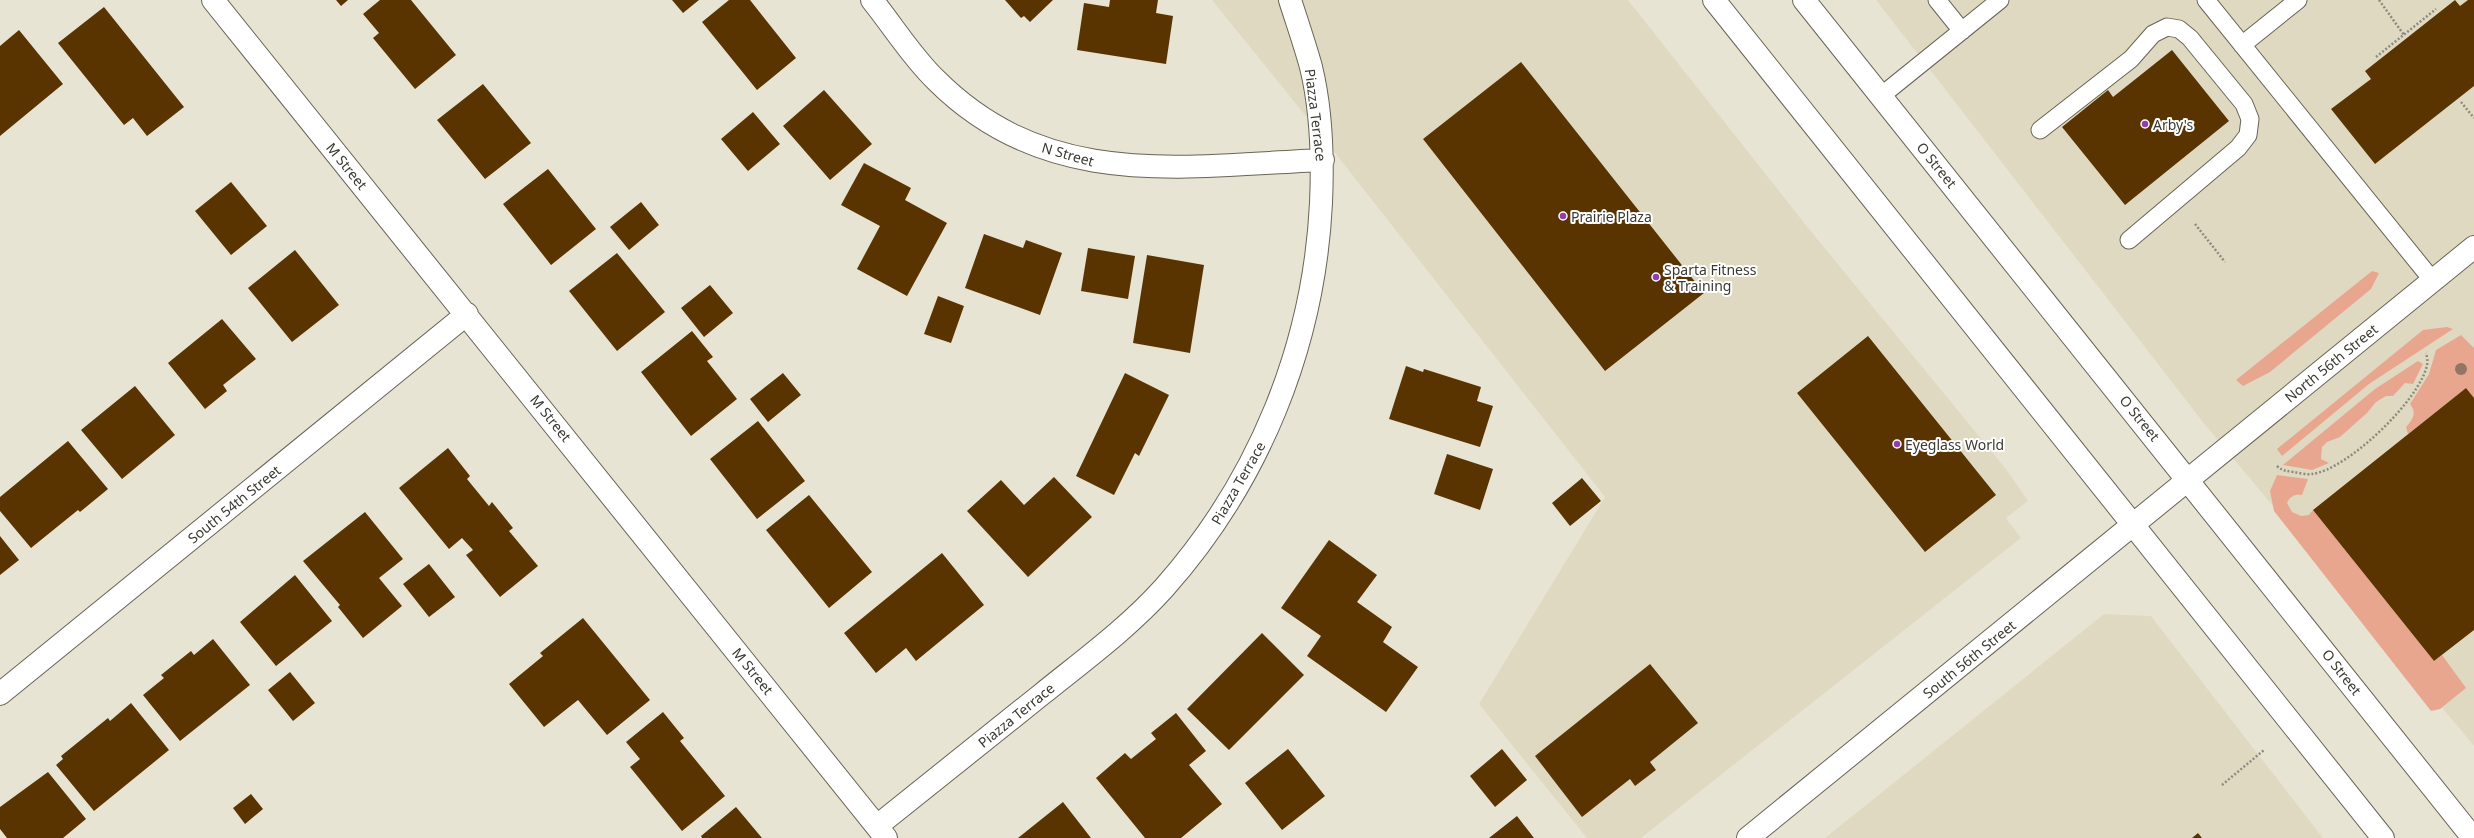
<svg xmlns="http://www.w3.org/2000/svg" width="2474" height="838" font-family="'Noto Sans',sans-serif">
  <style>
    .built { fill: #e0d9c2 }
    .green { fill: #e8a68f }
    .building { fill: #5a3400 }
    .lines { fill: none; stroke-linecap: round; stroke-linejoin: round }
    .lane-casing { stroke: #686456; stroke-width: 19 }
    .street-casing { stroke: #686456; stroke-width: 24 }
    .secondary-casing { stroke: #686456; stroke-width: 24 }
    .primary-casing { stroke: #686456; stroke-width: 24 }
    .path { stroke: #8d8a7f; stroke-width: 2.5; stroke-dasharray: 2 2; stroke-linecap: butt }
    .lane { stroke: #fff; stroke-width: 17 }
    .street { stroke: #fff; stroke-width: 22 }
    .secondary { stroke: #fff; stroke-width: 22 }
    .primary { stroke: #fff; stroke-width: 22 }
    .tree { fill: #927564 }
    .poi-dot { fill: #923dab; stroke: #fff; stroke-width: 1.5 }
    .labels { text-anchor: middle; dominant-baseline: central; stroke-width: 4; stroke-linejoin: round; paint-order: stroke }
    .street-label { font-size: 14px; fill: #3a3932; stroke: #fff }
    .poi-label { font-size: 14px; fill: #3a3932; stroke: #fff; text-anchor: start }
  </style>
  <rect width="100%" height="100%" fill="#e8e4d4"/>
  <path class="built" d="M1212 0H1628L1809 229 2006 469 2028 501 2006 518 2021 538 1641 838H1587L1479 704 1605 497 1321 135Z
    M1876 0H2474V746L2206 426Z
    M2104 614 2151 616 2323 838H1825Z"/>
  <path class="green" d="M2372 271 2379 273 2371 289 2270 372 2243 386 2236 380Z
    M2447 327 2453 329 2369 384 2282 456 2277 449 2423 330Z
    M2461 335 2474 348V398L2466 388 2408 434 2406 427C2413 419 2417 413 2410 404L2429 374 2436 350Z
    M2418 361 2423 364 2413 384 2405 383 2393 396H2386L2376 402 2367 413 2340 437 2327 442 2322 447 2321 459 2329 463 2312 470 2283 465 2375 389Z
    M2277 475 2308 479 2302 495C2295 494 2290 496 2287 503L2292 512 2301 516 2309 515 2313 510 2434 661 2442 655 2466 688 2440 709 2431 711 2274 511 2270 491Z"/>
  <path class="building" d="M336 0H348L341 6Z
    M380 0H411L456 55 415 89 373 38 379 33 363 14Z
    M672 0H699L683 13Z
    M729 0H750L796 58 757 90 702 22Z
    M1005 0H1053L1030 22 1024 16 1021 18Z
    M1110 0H1158L1156 13 1173 16 1166 64 1077 50 1084 3 1109 7Z
    M2455 0 2460 6 2468 0H2474V86L2375 164 2331 109 2371 79 2365 71Z
    M104 7 184 107 147 136 133 118 124 125 58 43Z
    M19 30 63 84 0 136V46Z
    M2172 50 2229 121 2125 205 2062 127 2108 90 2113 97Z
    M1521 62 1704 293 1605 371 1423 139Z
    M483 84 531 143 485 179 437 120Z
    M824 90 872 144 830 180 783 126Z
    M753 112 780 144 748 171 721 139Z
    M864 163 911 188 905 200 947 223 907 296 857 269 880 226 841 205Z
    M548 169 596 229 551 265 503 204Z
    M231 182 267 226 231 255 195 211Z
    M641 202 659 225 629 250 610 227Z
    M984 234 1023 248 1026 240 1062 253 1040 315 965 288Z
    M1088 248 1135 256 1128 299 1081 291Z
    M295 250 339 305 292 342 248 288Z
    M617 253 665 312 617 351 569 291Z
    M1147 255 1204 265 1190 353 1133 343Z
    M710 285 733 313 704 337 681 308Z
    M938 296 964 306 951 343 924 334Z
    M222 319 256 359 223 385 227 391 205 409 168 363Z
    M692 331 713 357 707 361 737 399 691 436 641 372Z
    M1868 336 1996 495 1925 552 1797 393Z
    M1406 366 1423 372 1424 369 1481 387 1477 401 1493 406 1480 447 1389 419Z
    M783 373 801 395 768 422 750 399Z
    M1125 373 1169 395 1139 456 1135 453 1114 495 1076 476Z
    M135 386 175 435 122 479 81 430Z
    M2466 388 2474 398V630L2434 661 2313 510Z
    M758 421 805 481 757 519 710 459Z
    M68 441 108 489 80 512 78 510 31 548 0 511V497Z
    M448 448 470 476 467 479 489 506 492 502 513 528 509 531 538 566 500 597 466 555 473 550 462 538 449 549 399 488Z
    M1447 454 1493 469 1480 510 1434 494Z
    M1054 477 1092 517 1028 577 967 511 1001 480 1024 505Z
    M1582 478 1601 501 1570 526 1552 503Z
    M809 495 872 572 829 608 766 530Z
    M365 512 403 559 379 578 402 606 363 638 338 607 340 605 303 561Z
    M0 536 19 560 0 575Z
    M1329 540 1377 575 1357 602 1392 627 1383 642 1418 667 1386 712 1307 656 1321 636 1281 608Z
    M942 553 984 605 916 661 906 648 876 673 844 633Z
    M429 564 455 597 429 617 403 584Z
    M295 575 332 621 276 666 240 622Z
    M583 618 650 700 607 735 578 700 544 727 509 684 543 656 540 653Z
    M1262 633 1304 675 1229 750 1187 709Z
    M213 639 250 685 180 741 143 695 164 678 161 675 191 651 194 655Z
    M1650 664 1698 723 1650 762 1656 770 1635 786 1630 779 1582 817 1535 756Z
    M290 672 315 703 293 721 268 690Z
    M131 703 169 750 94 811 56 765 63 759 61 756 108 718 110 721Z
    M663 712 684 738 680 741 725 796 682 831 630 767 640 759 626 742Z
    M1176 713 1206 751 1189 765 1222 804 1181 838H1145L1096 778 1125 753 1131 759 1156 739 1151 733Z
    M1288 749 1325 796 1282 830 1245 783Z
    M1502 749 1527 780 1495 807 1470 776Z
    M48 772 86 819 63 838H7L0 829V807Z
    M251 794 263 809 245 824 233 808Z
    M1063 802 1091 838H1018Z
    M736 807 762 838H702L701 836Z
    M1517 816 1534 838H1489Z
    M2198 833 2202 838H2192Z"/>
  <g class="lines">
    <defs>
      <path id="lane" d="M1937 0 1962 31
        M2206 0 2433 281
        M2242 45 2298 0
        M1881 96 2000 0
        M2040 130 2131 59 2153 34 2167 27 2179 29 2190 38 2244 104 2250 119 2248 135 2238 148 2129 240"/>
      <path id="street" d="M213 0 886 838
        M872 0C893 26 912 57 936 80 1047 191 1182 166 1323 160
        M0 694 467 314
        M877 826C932 782 987 738 1042 694 1084 660 1128 628 1164 588 1259 481 1314 346 1321 203 1323 158 1322 112 1311 67 1305 45 1297 22 1290 0"/>
      <path id="secondary" d="M1748 838 2474 247"/>
      <path id="primary" d="M1714 0 2383 838
        M1804 0 2473 838"/>
    </defs>
    <use href="#lane" class="lane-casing"/>
    <use href="#street" class="street-casing"/>
    <use href="#secondary" class="secondary-casing"/>
    <use href="#primary" class="primary-casing"/>
    <path class="path" d="M2379 0 2404 35
      M2376 57 2436 9
      M2461 102 2474 118
      M2195 224 2225 262
      M2277 466C2282 471 2287 471 2294 472 2299 473 2307 475 2312 474 2347 470 2420 400 2427 365 2428 361 2427 357 2426 353
      M2222 785 2264 750"/>
    <use href="#lane" class="lane"/>
    <use href="#street" class="street"/>
    <use href="#secondary" class="secondary"/>
    <use href="#primary" class="primary"/>
  </g>
  <circle class="tree" cx="2461" cy="369" r="6"/>
  <g class="poi-dot">
    <circle cx="2145" cy="124" r="4"/>
    <circle cx="1563" cy="216" r="4"/>
    <circle cx="1656" cy="277" r="4"/>
    <circle cx="1897" cy="444" r="4"/>
  </g>
  <g class="labels">
    <g class="street-label">
      <text transform="translate(1316 115) rotate(83)">Piazza Terrace</text>
      <text transform="translate(1068 154) rotate(16)">N Street</text>
      <text transform="translate(1937 165) rotate(51)">O Street</text>
      <text transform="translate(347 166) rotate(51)">M Street</text>
      <text transform="translate(2331 363) rotate(-39)">North 56th Street</text>
      <text transform="translate(551 418) rotate(51)">M Street</text>
      <text transform="translate(2140 418) rotate(51)">O Street</text>
      <text transform="translate(1238 483) rotate(-60)">Piazza Terrace</text>
      <text transform="translate(234 504) rotate(-39)">South 54th Street</text>
      <text transform="translate(1969 659) rotate(-39)">South 56th Street</text>
      <text transform="translate(753 671) rotate(51)">M Street</text>
      <text transform="translate(2342 672) rotate(52)">O Street</text>
      <text transform="translate(1016 715) rotate(-39)">Piazza Terrace</text>
    </g>
    <g class="poi-label">
      <text x="2153" y="124">Arby's</text>
      <text x="1571" y="216">Prairie Plaza</text>
      <text x="1664" y="269">Sparta Fitness<tspan x="1664" dy="16">&amp; Training</tspan></text>
      <text x="1905" y="444">Eyeglass World</text>
    </g>
  </g>
</svg>
